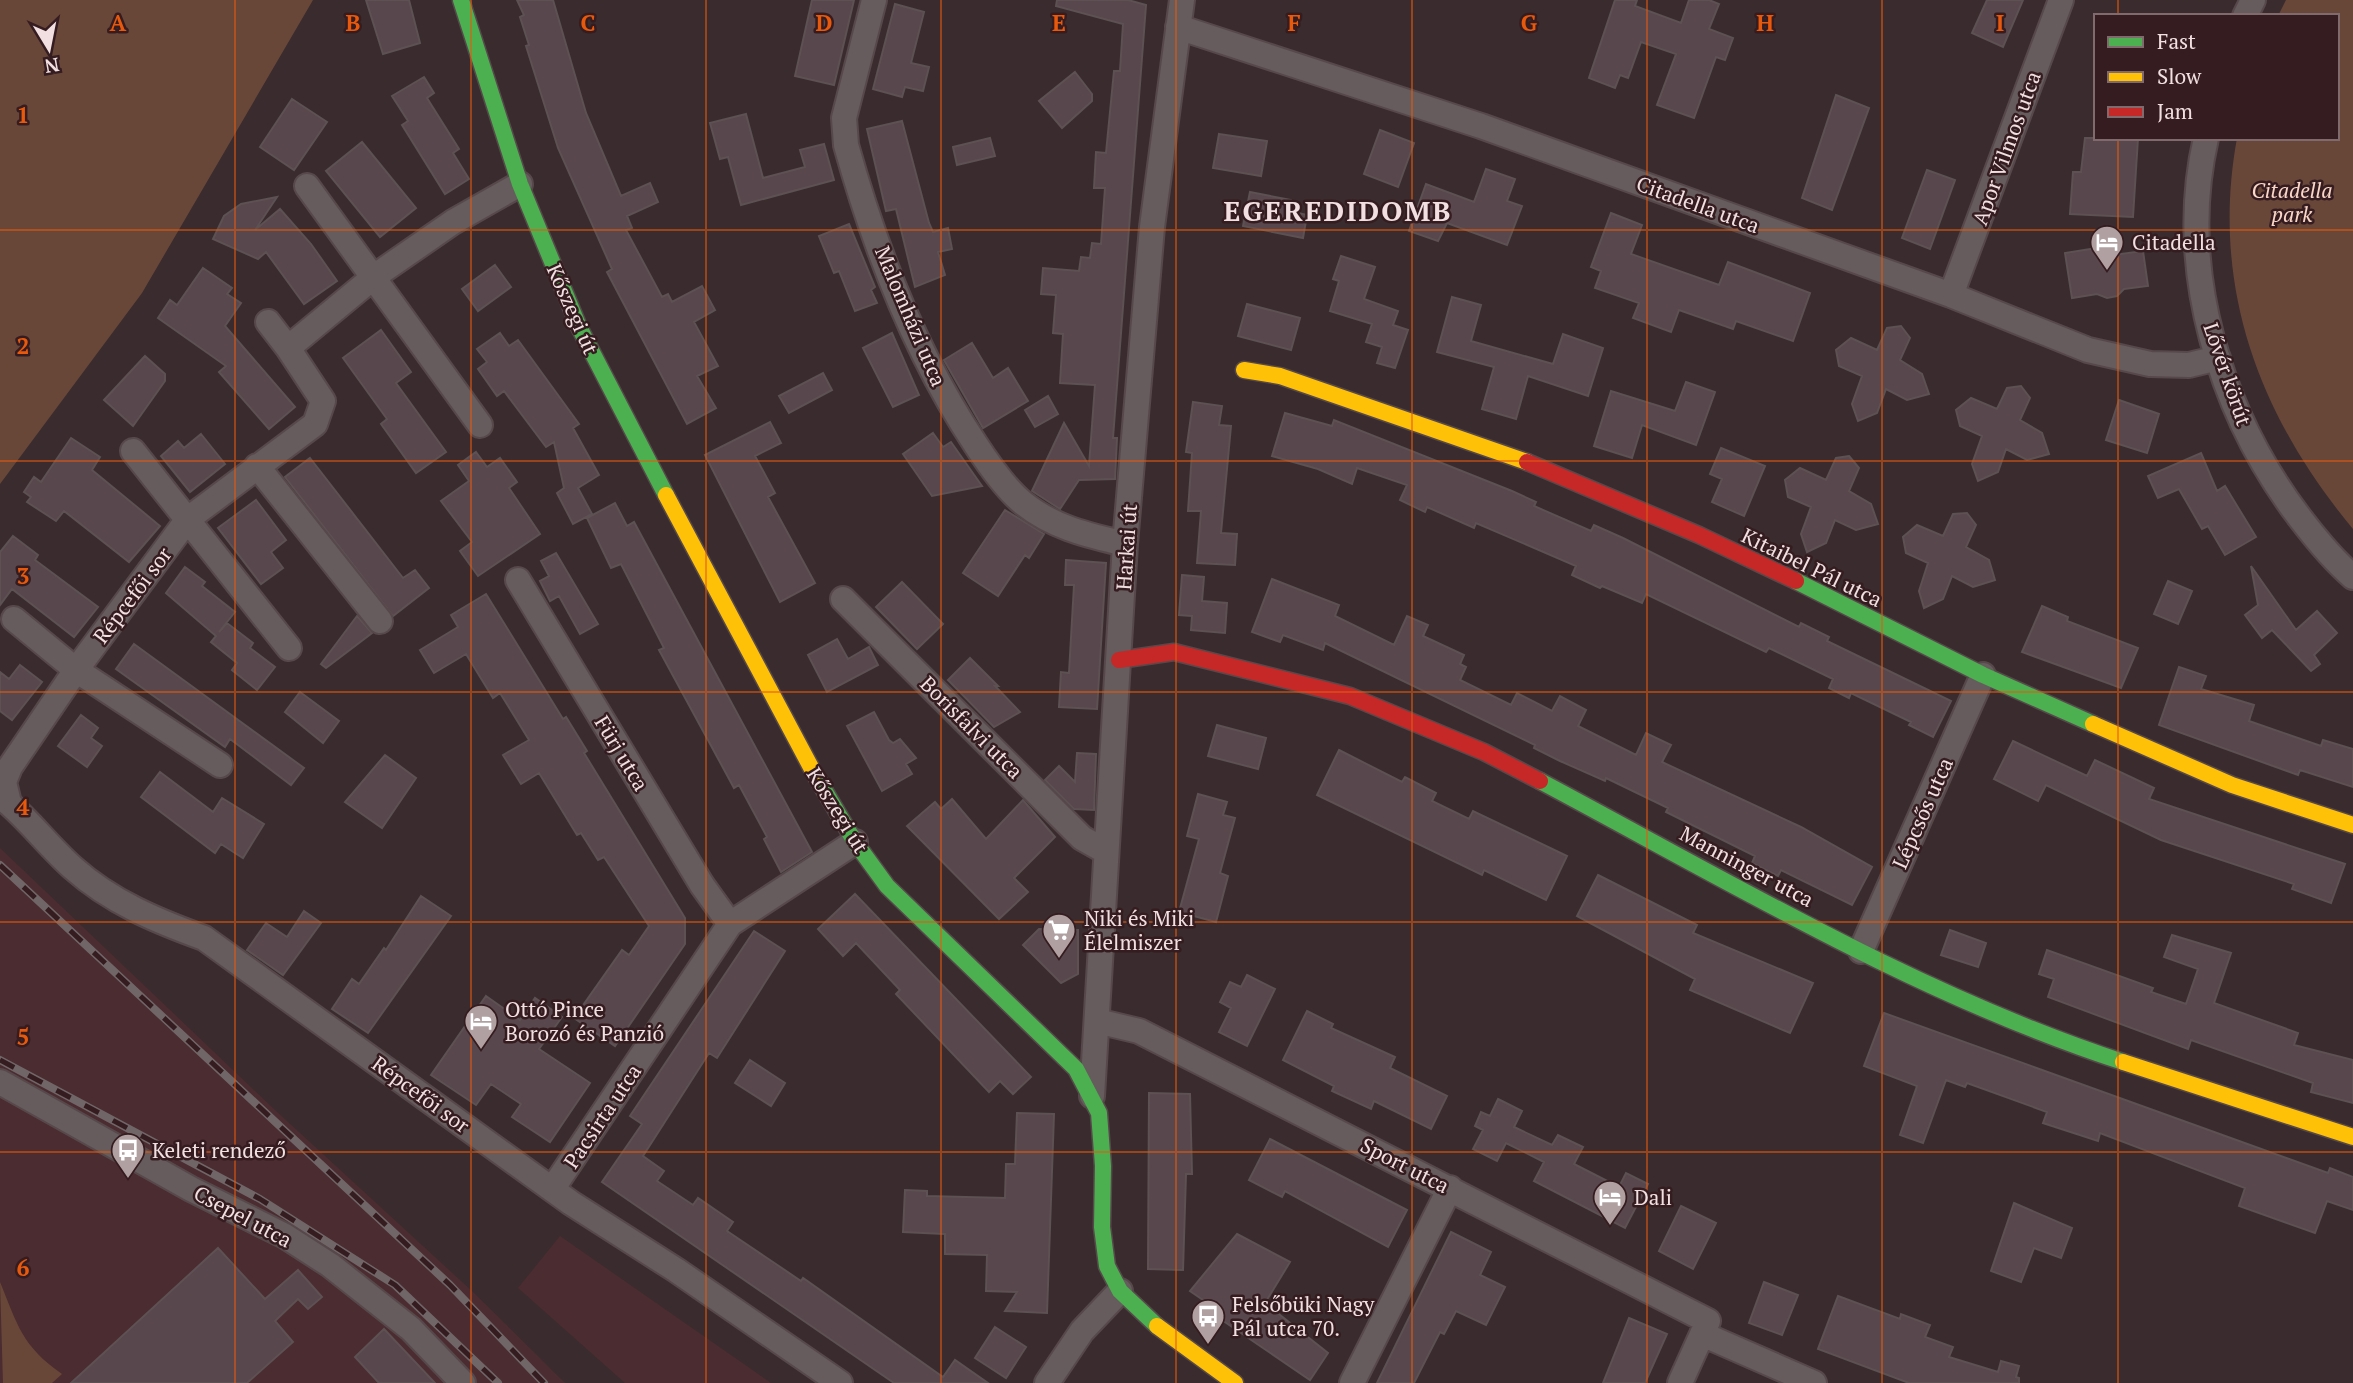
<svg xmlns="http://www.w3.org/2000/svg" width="2353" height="1383" font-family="'PT Serif',serif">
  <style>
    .built { fill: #4b2c31 }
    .green { fill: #694738 }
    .building { fill: #58474c; stroke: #5d5154; stroke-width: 2 }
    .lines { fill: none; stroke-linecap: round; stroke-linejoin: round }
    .street-casing { stroke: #57494b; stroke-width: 28 }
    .fast-casing { stroke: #57494b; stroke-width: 19 }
    .slow-casing { stroke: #57494b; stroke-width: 19 }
    .jam-casing { stroke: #57494b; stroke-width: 19 }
    .street { stroke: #665c5d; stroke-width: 24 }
    .fast { stroke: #4caf50; stroke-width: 16 }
    .slow { stroke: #ffc107; stroke-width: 16 }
    .jam { stroke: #c62828; stroke-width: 16 }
    .rail-casing { stroke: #706668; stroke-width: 8 }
    .rail { stroke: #351c20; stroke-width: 5; stroke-dasharray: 16; stroke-linecap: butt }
    .grid { fill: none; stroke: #e8590c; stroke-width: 2; stroke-opacity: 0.55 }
    .labels { text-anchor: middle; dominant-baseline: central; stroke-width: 5; stroke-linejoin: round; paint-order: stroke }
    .street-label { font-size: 21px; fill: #f1dfe1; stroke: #351c20 }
    .park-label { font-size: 21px; font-style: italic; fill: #fad7c7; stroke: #351c20 }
    .poi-label { font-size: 21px; fill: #f1dfe1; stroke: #351c20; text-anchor: start }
    .district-label { font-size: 28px; font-weight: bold; letter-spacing: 2px; fill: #f1dfe1; stroke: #351c20 }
    .grid-label { font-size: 23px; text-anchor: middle; font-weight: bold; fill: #e8590c; stroke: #351c20; stroke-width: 5; stroke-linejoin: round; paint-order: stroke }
  </style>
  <rect width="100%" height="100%" fill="#3a2c2e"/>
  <path class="built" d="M0 848 275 1110 473 1292 565 1383H0Z
    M560 1236 771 1383H625L518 1288Z"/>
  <path class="green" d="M0 0H313L142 293 0 484Z
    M2286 0H2353V529C2259 416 2210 286 2237 138H2337V16H2278Z
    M0 1282C18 1326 22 1346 62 1374L52 1383H3Z"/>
  <path class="building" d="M366 0H409L420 43 383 54Z
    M517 0H553L586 113 621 196 650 183 658 202 627 216 632 228 626 230 662 297 668 294 672 302 702 286 715 310 694 322 718 366 697 376 716 408 687 424 607 272 612 269 558 148 526 46 529 45 520 17 524 15Z
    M812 0H854L834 85 795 76Z
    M1057 0H1128L1146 5 1113 438H1117L1115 479 1079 480 1060 509 1032 491 1064 423 1089 466 1095 385 1060 383 1063 334 1053 333 1056 295 1041 294 1043 268 1079 271 1081 257 1090 258 1092 243 1101 244 1105 188H1094L1096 152 1106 153 1114 71H1120L1123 24 1056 6Z
    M1615 0H1637L1635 6 1681 23 1689 0H1709L1719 4 1709 29 1733 38 1725 60 1716 57 1694 118 1657 105 1676 54 1641 42 1628 78 1620 75 1615 88 1589 78Z
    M1987 0H2023L2003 47 1972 33Z
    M895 4 924 12 911 63 929 67 923 91 905 87 902 97 873 89Z
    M1075 72 1092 94V101L1062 128 1039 101Z
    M424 77 434 93 427 98 459 149 453 153 469 179 445 194 402 125 408 121 392 96Z
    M1836 95 1869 108 1832 210 1802 198Z
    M292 99 327 122 294 170 260 147Z
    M746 114 763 178 805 167 800 150 824 144 834 180 741 205 728 157 720 159 710 123Z
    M902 121 929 223 933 232 948 228 952 249 938 252 945 275 915 287 896 209 886 211 867 129Z
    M1380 130 1414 143 1398 187 1364 174Z
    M1219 134 1267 141 1261 176 1213 168Z
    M990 138 995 156 957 165 953 147Z
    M2085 138H2138L2133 217 2070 214 2073 172H2081Z
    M362 142 416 208 380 237 326 171Z
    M1486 169 1515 179 1507 201 1522 206 1507 245 1447 223 1438 241 1409 231 1426 184 1474 202Z
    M1927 170 1955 180 1930 249 1902 238Z
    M1250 192 1291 200 1289 211 1307 215 1303 238 1243 226Z
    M277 197 255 230 280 209 311 244 337 281 304 304 266 252 258 259 213 239 224 216 241 204Z
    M1611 213 1642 225 1631 254 1719 285 1728 262 1810 293 1793 341 1736 321 1733 329 1679 310 1671 332 1633 318 1639 303 1595 288 1601 271 1591 267Z
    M849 224 875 287 871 290 877 303 855 311 839 271 834 273 819 236Z
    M2097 248 2098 257 2143 251 2148 286 2124 289 2117 296 2107 298 2097 294 2072 298 2065 253Z
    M1341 256 1375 267 1364 299 1398 311 1393 325 1408 330 1395 368 1377 363 1382 347 1366 342 1372 324 1330 311 1339 281 1333 279Z
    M495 265 511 287 478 311 462 289Z
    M203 268 232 288 227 294 241 303 225 326 295 407 269 429 219 372 226 366 158 318 170 300 177 305Z
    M1452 297 1481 305 1471 341 1553 364 1563 334 1603 348 1588 396 1528 376 1516 419 1482 409 1494 367 1437 352Z
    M1247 304 1300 318 1291 350 1238 336Z
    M1901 326 1910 338 1900 360 1922 374 1929 394 1907 400 1886 389 1877 413 1858 421 1852 404 1862 376 1839 366 1836 350 1851 338 1877 350 1887 328Z
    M381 330 411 372 396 383 446 452 416 473 381 424 387 419 343 358Z
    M500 333 509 346 518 340 579 424 573 428 599 475 578 488 592 514 573 524 557 493 564 488 554 442 546 447 504 391 497 396 478 369 487 362 477 349Z
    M892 333 919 395 893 407 863 348Z
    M972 343 993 378 1008 368 1028 401 983 428 944 360Z
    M145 356 165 374V381L133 426 104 400Z
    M823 373 832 390 789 413 779 396Z
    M1686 382 1715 392 1696 445 1642 425 1632 458 1594 446 1611 391 1675 411Z
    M2021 386 2030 398 2020 420 2042 433 2049 454 2027 460 2006 449 1998 472 1978 481 1972 464 1982 436 1960 426 1956 410 1971 398 1997 409 2007 388Z
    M1048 396 1058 414 1035 427 1025 410Z
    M2119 400 2159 414 2147 453 2106 440Z
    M1193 402 1222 406 1219 425 1231 426 1221 533 1237 534 1235 565 1197 563 1201 511H1188L1192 453 1186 452Z
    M1285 413 1332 426 1334 420 1512 491 1536 502 1534 506 1591 531 1594 525 1623 538 1799 627 1801 623 1829 637 1827 641 1951 701 1933 737 1909 725 1911 722 1851 693 1849 698 1829 688 1833 679 1769 648 1766 652 1646 594 1642 603 1602 586 1600 588 1572 575 1576 566 1476 523 1474 528 1427 507 1425 512 1400 500 1407 485 1357 468 1352 484 1318 469 1272 456Z
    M770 422 781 443 755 456 775 493 768 497 815 583 780 602 705 455Z
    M933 433 943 447 951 442 982 486 932 496 903 454Z
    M201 434 225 464 190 492 161 456 178 441 184 448Z
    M71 438 100 457 92 470 160 526 129 562 64 511 56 521 27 502 31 497 24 492 34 477 41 482Z
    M1721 448 1765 466 1744 516 1712 502 1722 479 1710 474Z
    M476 452 487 467 500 458 517 482 509 488 540 534 478 576 460 551 472 542 441 501 469 481 458 465Z
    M2201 453 2217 491 2225 486 2256 537 2225 555 2208 526 2202 529 2179 489 2158 498 2148 476Z
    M1849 456 1859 468 1849 491 1871 504 1878 524 1856 530 1835 520 1826 543 1807 552 1801 534 1811 507 1788 497 1785 480 1800 468 1826 480 1836 458Z
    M310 458 403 578 415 570 429 588 393 616 285 477Z
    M256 500 286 540 271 552 283 568 261 584 218 528Z
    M615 503 627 526 634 522 812 852 781 872 764 839 767 837 739 785 734 788 659 650 664 648 621 564 611 568 587 518Z
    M1005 510 1044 534 1029 558 1025 555 998 596 963 573Z
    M1967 513 1976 525 1966 547 1989 560 1995 580 1973 587 1952 576 1943 599 1924 608 1919 591 1928 563 1906 553 1903 537 1917 525 1943 536 1953 514Z
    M13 536 38 555 35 560 98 607 74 637 12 589 0 605V552Z
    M556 553 598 624 580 634 559 596 550 601 540 581 549 576 541 561Z
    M1066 560 1106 563 1097 709 1059 707 1061 672 1069 673 1074 585H1065Z
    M2251 566 2296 630 2317 611 2337 633 2314 655 2320 664 2311 671 2272 630 2262 638 2245 615 2258 605Z
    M185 567 205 582 202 586 235 612 219 632 227 623 253 643 250 648 275 667 257 690 232 670 237 663 211 642 216 636 166 593Z
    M1182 575 1204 577 1202 601 1227 603 1225 633 1191 630 1192 616 1179 615Z
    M1272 579 1339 605 1335 616 1394 645 1407 616 1428 625 1423 636 1464 655 1460 664 1466 667 1460 680 1511 705 1517 693 1552 711 1560 696 1586 710 1578 726 1636 755 1646 733 1671 745 1662 762 1801 827 1872 867 1852 905 1781 870 1778 876 1752 863 1755 856 1666 812 1668 808 1606 778 1605 781 1560 761 1534 748 1535 745 1325 643 1323 650 1283 635 1280 642 1252 632Z
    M2168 581 2192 591 2178 624 2154 614Z
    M902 582 943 624 917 649 876 607Z
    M486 594 563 719 566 717 587 751 584 753 685 918V944L615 1046 574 1018 622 950 629 955 649 926 604 857 598 860 581 833 577 835 539 773 521 784 503 755 529 740 500 693 493 698 466 654 434 673 420 650 458 627 451 615Z
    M2042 606 2068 617 2067 621 2138 648 2121 688 2022 652Z
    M357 616 372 633 326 668 321 664Z
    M837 639 848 659 869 647 878 665 827 692 808 655Z
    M134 644 304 768 291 785 230 739 225 747 116 669Z
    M970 658 998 686H995L1020 712 994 727 948 680Z
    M20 665 42 682 12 720 0 711V672L9 679Z
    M2179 667 2206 676 2201 689 2254 705 2249 721 2321 746 2323 740 2353 749V787L2300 770 2298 775 2159 725Z
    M300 692 339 721 323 743 285 712Z
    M874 712 889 740 893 743 900 739 916 758 906 764 912 774 882 791 847 726Z
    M81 715 98 728 91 738 102 746 87 767 58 746Z
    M1217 725 1266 738 1258 769 1208 756Z
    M2013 741 2087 776 2095 760 2154 788 2149 799 2345 864 2331 903 2292 889 2294 884 2161 840 2046 785 2038 801 1994 779Z
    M1339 750 1402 782 1405 777 1436 793 1432 801 1469 819 1473 811 1567 856 1546 900 1484 870 1482 875 1317 795Z
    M1077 753 1096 754 1094 810 1074 809 1045 780 1059 766 1075 782Z
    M385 755 416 778 382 828 345 802Z
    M160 772 213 812 222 798 264 824 243 858 221 844 215 853 141 797Z
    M1198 794 1227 802 1223 815 1235 818 1220 873 1228 876 1216 922 1179 912 1199 839 1187 836Z
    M952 799 986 839 1023 800 1055 837 1014 878 1028 892 999 919 907 826 935 802 941 809Z
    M1598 875 1697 925 1693 933 1813 983 1790 1033 1690 990 1695 979 1577 916Z
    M855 894 1031 1077 1013 1094 1000 1081 989 1092 896 994 900 990 856 943 843 956 818 929Z
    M421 896 451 916 368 1033 332 1009 352 979 359 984 384 948 386 950Z
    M304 911 321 923 283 975 247 950 266 923 287 937Z
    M1039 929 1078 930V974L1061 983 1023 945Z
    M1950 930 1986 943 1978 967 1941 955Z
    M754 931 785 951 717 1058 709 1053 643 1156 664 1171 657 1181 693 1205 698 1198 733 1222 727 1231 801 1281 803 1278 943 1377 955 1360 988 1383H894L602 1182 642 1124 630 1116Z
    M2172 935 2231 953 2214 1003 2298 1033 2294 1045 2353 1060V1103L2311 1092 2313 1083 2191 1040 2188 1049 2048 997 2054 979 2039 974 2047 950 2153 988 2151 992 2186 1004 2198 969 2164 957Z
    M1247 975 1275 989 1247 1046 1219 1032 1231 1008 1220 1002 1230 982 1241 987Z
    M486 996 520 1020 535 998 562 1017 539 1049 590 1083 550 1142 512 1117 521 1104 491 1084 476 1105 431 1075Z
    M1307 1011 1333 1024 1331 1028 1395 1057 1390 1068 1447 1096 1431 1129 1374 1101 1371 1109 1332 1091 1334 1086 1283 1060Z
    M1884 1013 2328 1173 2330 1168 2353 1177V1210L2327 1201 2315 1233 2239 1206 2245 1188 2100 1133 2098 1141 2043 1123 2047 1112 1967 1083 1965 1087 1946 1080 1923 1143 1900 1135 1917 1086 1864 1066Z
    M750 1060 785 1083 771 1106 735 1083Z
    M1149 1093 1190 1094 1192 1174H1186L1183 1270 1148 1269Z
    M1498 1099 1522 1111 1514 1127 1552 1145 1558 1135 1583 1147 1574 1164 1619 1187 1626 1173 1648 1184 1625 1228 1534 1181 1544 1162 1506 1143 1497 1161 1473 1149 1483 1130 1475 1126 1481 1112 1490 1116Z
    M1017 1113 1054 1114 1047 1313 1005 1311 1017 1292 986 1291 987 1255 945 1254V1234L903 1232 905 1190 927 1191V1196L1005 1198 1006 1164H1015Z
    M1270 1139 1407 1210 1388 1247 1285 1191 1282 1197 1249 1180Z
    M2014 1203 2072 1228 2061 1258 2034 1248 2021 1282 1991 1271Z
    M1681 1206 1716 1223 1693 1269 1659 1251Z
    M1451 1232 1491 1252 1480 1275 1505 1287 1486 1325 1456 1311 1444 1334 1440 1332 1414 1383H1377Z
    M1237 1234 1290 1262 1265 1303 1328 1353 1310 1380 1216 1316 1219 1311 1190 1291Z
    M218 1248 265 1299 298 1270 322 1297 308 1309 298 1299 275 1321 293 1342 247 1383H71Z
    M1764 1282 1798 1295 1782 1335 1749 1323Z
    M1838 1296 1900 1319 1901 1314 1930 1325 1925 1337 1953 1347 1949 1357 1998 1372 2001 1361 2019 1366 2016 1377 2019 1378V1383H1909L1818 1349Z
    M1629 1318 1667 1334 1645 1383H1603Z
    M995 1327 1026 1347 1006 1378 975 1358Z
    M384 1329 435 1383H379L355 1357Z"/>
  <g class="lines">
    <defs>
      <path id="street" d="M874 0 844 118 846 145C875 249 916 355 976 445 989 465 1005 488 1023 503 1054 528 1088 535 1125 544
        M2245 16 2253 0
        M1178 27 1481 126 1951 295 2088 350 2150 364 2189 365 2218 358
        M2206 138C2176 269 2220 413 2300 518 2316 539 2333 560 2353 577
        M307 186 480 425
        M1951 295 2061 0
        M268 322 288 348
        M133 451 289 648
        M257 466 380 621
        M518 580 702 885 730 924
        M843 599 1082 838 1105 851
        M14 619 76 670 220 765
        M0 796C25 815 48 846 73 868 111 902 157 921 204 938L571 1203 676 1270 840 1383
        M9 803 4 782 10 767 76 670 188 519 315 424 323 401 288 348 375 276 453 222 520 184
        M1861 951 1983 675
        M1097 1021 1139 1031 1708 1321 1680 1383
        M0 1082 191 1189 285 1236 330 1265 411 1329 463 1383
        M1092 1096 1125 544 1152 227 1182 0
        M553 1188 730 924 855 842
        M1702 1334 1814 1383
        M1047 1383 1082 1331 1120 1291
        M1352 1383 1450 1188"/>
      <path id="fast" d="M461 0 520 184 579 327 666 495
        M1796 581 1983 675 2093 724
        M814 773 855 842 887 886 1076 1069 1099 1113 1103 1166 1102 1227 1107 1266 1120 1291 1157 1326
        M1540 781C1730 882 1918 995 2123 1062"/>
      <path id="slow" d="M1244 370 1280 376 1527 462
        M666 495 814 773
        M2093 724 2232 785 2353 825
        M2123 1062 2353 1137
        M1157 1326 1235 1383"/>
      <path id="jam" d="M1527 462 1699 535 1796 581
        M1119 660 1174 652 1350 696 1484 752 1540 781"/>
    </defs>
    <use href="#street" class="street-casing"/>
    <use href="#fast" class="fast-casing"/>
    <use href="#slow" class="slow-casing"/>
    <use href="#jam" class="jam-casing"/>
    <use href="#street" class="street"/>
    <use href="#fast" class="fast"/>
    <use href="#slow" class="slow"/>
    <use href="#jam" class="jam"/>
    <defs>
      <path id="rail" d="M0 865 450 1285 544 1383
        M0 1060 260 1199 395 1285 498 1383"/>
    </defs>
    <use href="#rail" class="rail-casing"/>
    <use href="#rail" class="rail"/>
  </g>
  <path class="grid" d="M235 0V1383M471 0V1383M706 0V1383M941 0V1383M1176 0V1383M1412 0V1383M1647 0V1383M1882 0V1383M2118 0V16M2118 138V1383M0 230H2353M0 461H2353M0 692H2353M0 922H2353M0 1152H2353"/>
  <defs>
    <symbol id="hotel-pin" viewBox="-11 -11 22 30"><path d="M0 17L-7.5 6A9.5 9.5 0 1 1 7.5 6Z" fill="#b1a0a2" stroke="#351c20"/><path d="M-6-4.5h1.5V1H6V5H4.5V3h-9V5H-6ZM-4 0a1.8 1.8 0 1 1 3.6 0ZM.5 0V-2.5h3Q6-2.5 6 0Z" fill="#fff"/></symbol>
    <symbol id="supermarket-pin" viewBox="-11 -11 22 30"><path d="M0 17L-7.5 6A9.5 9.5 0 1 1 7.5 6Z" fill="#b1a0a2" stroke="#351c20"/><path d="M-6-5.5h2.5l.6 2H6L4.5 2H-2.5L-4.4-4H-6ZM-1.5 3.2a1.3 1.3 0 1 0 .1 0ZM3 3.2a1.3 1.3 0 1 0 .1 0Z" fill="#fff"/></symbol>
    <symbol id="bus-pin" viewBox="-11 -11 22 30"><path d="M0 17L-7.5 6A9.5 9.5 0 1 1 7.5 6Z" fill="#b1a0a2" stroke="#351c20"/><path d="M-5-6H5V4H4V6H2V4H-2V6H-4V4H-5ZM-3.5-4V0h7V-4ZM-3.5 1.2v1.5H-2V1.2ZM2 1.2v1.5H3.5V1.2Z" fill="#fff"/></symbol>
  </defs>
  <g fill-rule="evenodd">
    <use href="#hotel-pin" x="2088" y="223" width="38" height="52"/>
    <use href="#supermarket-pin" x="1040" y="911" width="38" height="52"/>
    <use href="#hotel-pin" x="462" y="1002" width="38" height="52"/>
    <use href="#bus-pin" x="109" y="1131" width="38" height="52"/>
    <use href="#hotel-pin" x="1591" y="1178" width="38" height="52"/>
    <use href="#bus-pin" x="1189" y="1297" width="38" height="52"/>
  </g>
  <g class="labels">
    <g class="street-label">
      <text transform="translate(2006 148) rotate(-70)">Apor Vilmos utca</text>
      <text transform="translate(1698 204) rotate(20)">Citadella utca</text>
      <text transform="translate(573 309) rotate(66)">Kőszegi út</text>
      <text transform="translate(911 316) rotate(67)">Malomházi utca</text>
      <text transform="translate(2228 374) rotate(71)">Lővér körút</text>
      <text transform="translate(1126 547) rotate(-86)">Harkai út</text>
      <text transform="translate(1812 567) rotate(26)">Kitaibel Pál utca</text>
      <text transform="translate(132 595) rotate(-53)">Répcefői sor</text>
      <text transform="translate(972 727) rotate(45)">Borisfalvi utca</text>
      <text transform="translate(622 753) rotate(59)">Fürj utca</text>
      <text transform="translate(838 810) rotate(58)">Kőszegi út</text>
      <text transform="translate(1922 813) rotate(-66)">Lépcsős utca</text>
      <text transform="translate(1747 866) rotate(28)">Manninger utca</text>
      <text transform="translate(421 1094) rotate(36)">Répcefői sor</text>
      <text transform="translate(602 1116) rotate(-56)">Pacsirta utca</text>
      <text transform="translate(1405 1165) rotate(27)">Sport utca</text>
      <text transform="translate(243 1216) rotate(28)">Csepel utca</text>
    </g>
    <g class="park-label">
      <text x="2292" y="190">Citadella<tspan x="2292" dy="24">park</tspan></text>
    </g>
    <g class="poi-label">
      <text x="2132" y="242">Citadella</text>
      <text x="1084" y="918">Niki és Miki<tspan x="1084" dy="24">Élelmiszer</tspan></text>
      <text x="505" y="1009">Ottó Pince<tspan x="505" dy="24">Borozó és Panzió</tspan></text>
      <text x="152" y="1150">Keleti rendező</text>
      <text x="1634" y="1197">Dali</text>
      <text x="1232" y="1304">Felsőbüki Nagy<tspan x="1232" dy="24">Pál utca 70.</tspan></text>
    </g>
    <g class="district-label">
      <text x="1338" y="210">EGEREDIDOMB</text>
    </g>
  </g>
  <g class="grid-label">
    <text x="118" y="31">A</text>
    <text x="353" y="31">B</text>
    <text x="588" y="31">C</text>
    <text x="824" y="31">D</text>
    <text x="1059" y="31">E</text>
    <text x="1294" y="31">F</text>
    <text x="1529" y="31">G</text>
    <text x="1765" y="31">H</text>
    <text x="2000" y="31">I</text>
    <text x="23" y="123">1</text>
    <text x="23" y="354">2</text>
    <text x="23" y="584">3</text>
    <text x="23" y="815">4</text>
    <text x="23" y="1045">5</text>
    <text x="23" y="1276">6</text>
  </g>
  <rect x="2094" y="14" width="245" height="126" fill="#351c20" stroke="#806a6d" stroke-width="2"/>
  <rect x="2108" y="37" width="35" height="10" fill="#4caf50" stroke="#806a6d" stroke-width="2"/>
  <text x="2157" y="49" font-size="21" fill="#f1dfe1">Fast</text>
  <rect x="2108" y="72" width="35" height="10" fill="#ffc107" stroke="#806a6d" stroke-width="2"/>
  <text x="2157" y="84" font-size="21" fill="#f1dfe1">Slow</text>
  <rect x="2108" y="107" width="35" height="10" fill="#c62828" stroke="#806a6d" stroke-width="2"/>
  <text x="2157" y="119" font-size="21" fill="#f1dfe1">Jam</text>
  <g transform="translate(49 49) rotate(170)" stroke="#351c20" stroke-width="5" paint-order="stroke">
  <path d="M0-5L12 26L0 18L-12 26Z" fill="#f1dfe1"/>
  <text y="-10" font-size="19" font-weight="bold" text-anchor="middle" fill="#f1dfe1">N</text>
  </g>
</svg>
